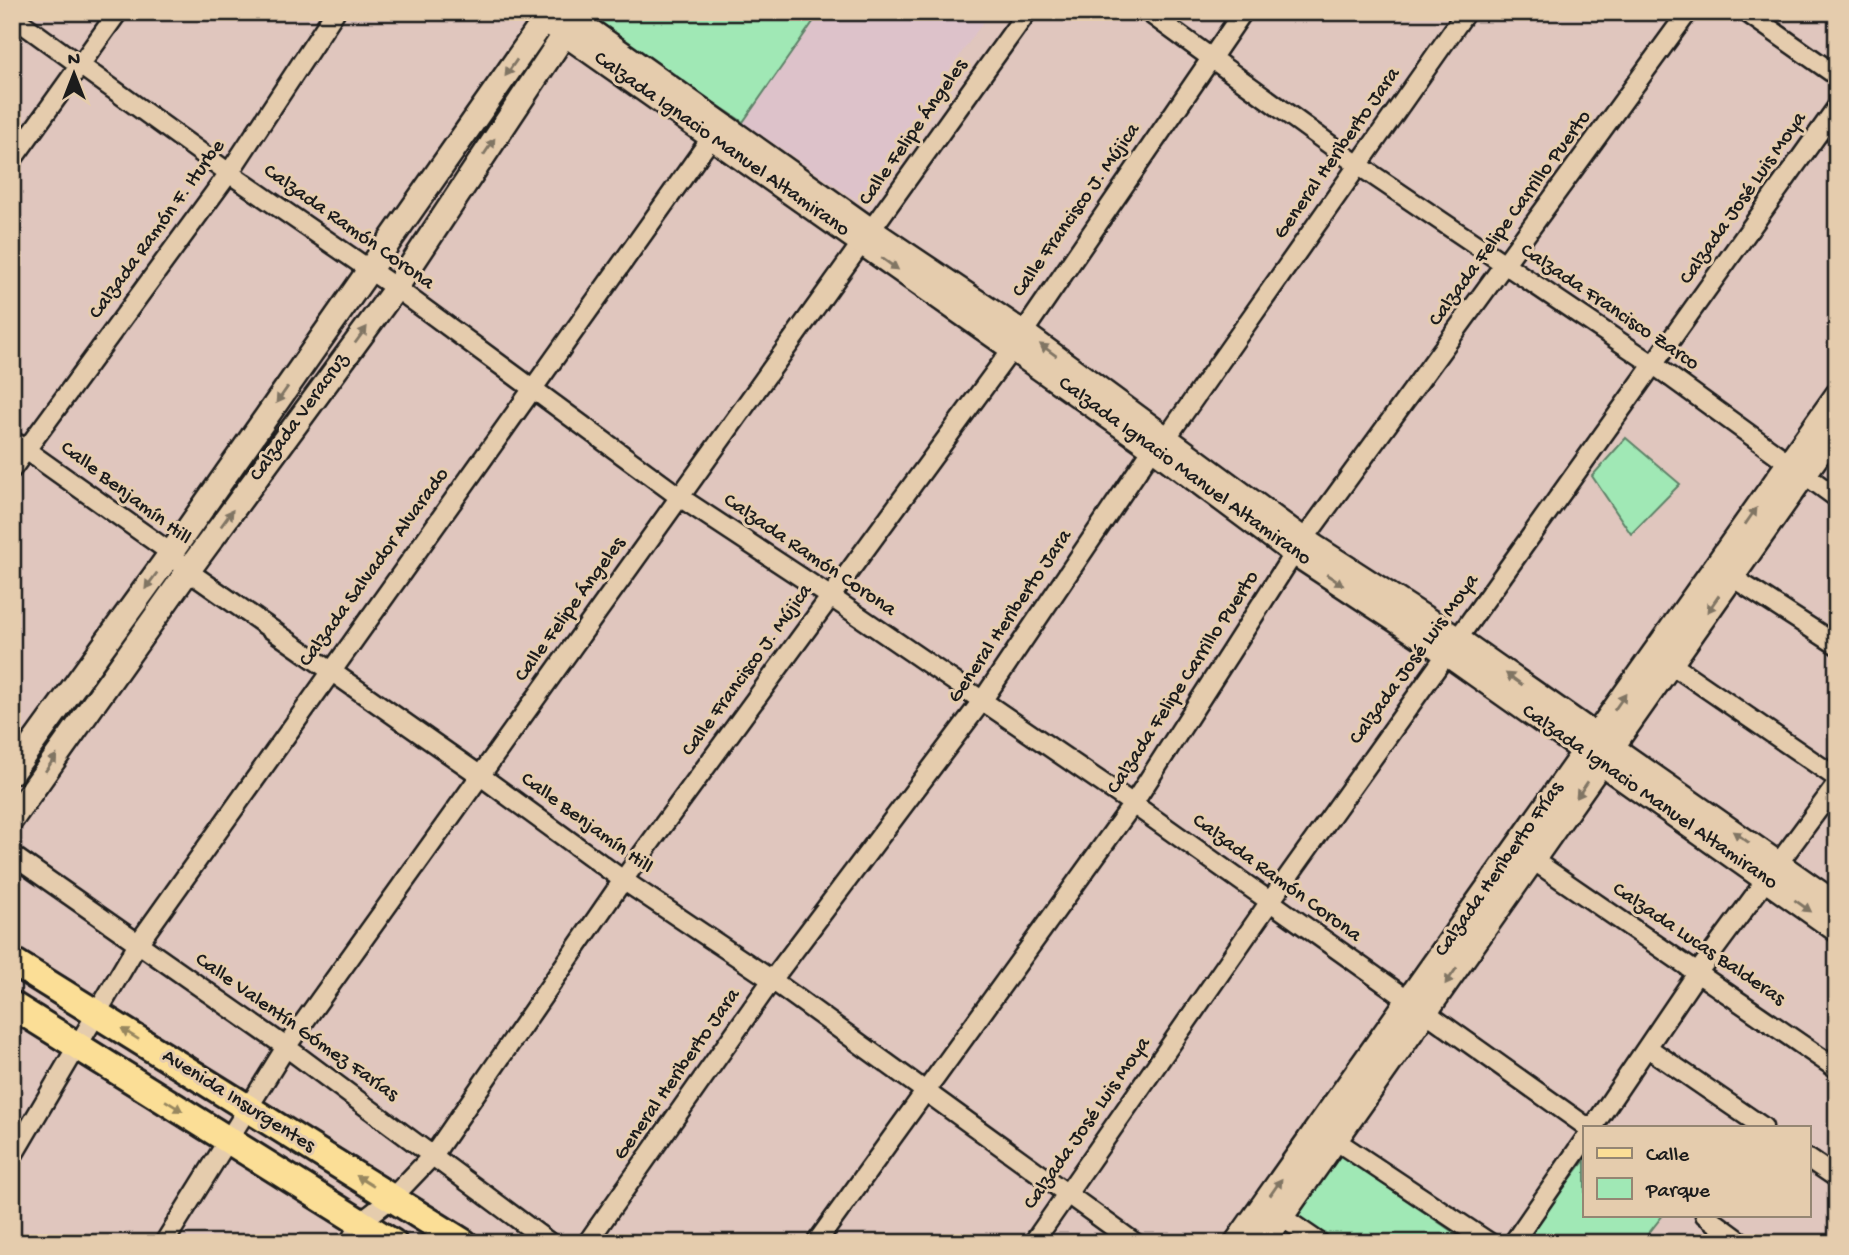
<svg xmlns="http://www.w3.org/2000/svg" width="1849" height="1255" font-family="'Gochi Hand',sans-serif">
  <style>
    .built { fill: #ddc2ca }
    .green { fill: #a0e8b5; stroke: #5e8268; stroke-width: 2 }
    .lines { fill: none; stroke-linecap: round; stroke-linejoin: round }
    .street-casing { stroke: #1c1c1c; stroke-width: 23 }
    .secondary-casing { stroke: #1c1c1c; stroke-width: 28 }
    .primary-casing { stroke: #1c1c1c; stroke-width: 32 }
    .street { stroke: #e5ccad; stroke-width: 18 }
    .secondary { stroke: #e5ccad; stroke-width: 23 }
    .primary { stroke: #fbde96; stroke-width: 26 }
    .oneway { fill: #807464 }
    .oneway2 { fill: #97875f }
    .labels { text-anchor: middle; dominant-baseline: central; stroke-width: 6; stroke-linejoin: round; paint-order: stroke }
    .street-label { font-size: 21px; fill: #1c1c1c; stroke: #e5ccad }
  </style>
  <rect width="100%" height="100%" fill="#e0c6be"/>
  <filter id="ink" filterUnits="userSpaceOnUse"><feTurbulence type="fractalNoise" baseFrequency=".0143" numOctaves="2"/><feDisplacementMap in="SourceGraphic" scale="14" xChannelSelector="R" yChannelSelector="G"/><feConvolveMatrix kernelMatrix="1 2 1 2 8 2 1 2 1" color-interpolation-filters="sRGB"/></filter>
  <g filter="url(#ink)">
    <path class="built" d="M820 12H990L858 201 743 122Z"/>
    <path class="green" d="M603 12H820L743 122 595 23Z
      M1626 438 1680 484 1631 534 1592 476Z
      M1333 1150 1469 1243H1321L1287 1217Z
      M1585 1160V1215H1663L1641 1243H1521Z"/>
    <g class="lines">
      <defs>
        <path id="street" d="M1148 12 1358 165 1654 365 1837 498
          M1746 12 1837 76
          M12 16 229 173 396 288 681 498 831 597 1133 804 1587 1127
          M12 160 118 12
          M12 440 171 553 188 571 478 774 623 880 772 980 1135 1243
          M12 469 229 173 335 12
          M1732 577 1837 645
          M1671 664 1837 778
          M12 855 286 1047 550 1243
          M1533 860 1837 1069
          M1648 1048 1763 1127
          M1593 1127 1698 972 1837 784
          M1335 1140 1490 1243
          M12 1157 137 945 719 127
          M1809 1159 1837 1178
          M1705 1215 1743 1243
          M1282 1217 1320 1243
          M164 1243 286 1047 1027 12
          M349 1243 361 1222 392 1198 434 1154 623 880 1012 349 1243 12
          M587 1243 772 980 982 701 1153 448 1167 437 1466 12
          M816 1243 1133 804 1294 553 1688 12
          M1033 1243 1269 903 1837 107
          M1513 1243 1585 1139"/>
        <path id="secondary" d="M534 12 1153 448 1294 553 1447 654 1837 930
          M564 12 872 231 1022 332 1304 540 1459 640 1837 905
          M12 772 171 553 550 12
          M12 819 188 571 396 288 572 23
          M1236 1243 1837 395
          M1263 1243 1837 428"/>
        <path id="primary" d="M12 961 464 1243
          M12 1005 393 1243"/>
      </defs>
      <use href="#street" class="street-casing"/>
      <use href="#secondary" class="secondary-casing"/>
      <use href="#primary" class="primary-casing"/>
      <use href="#street" class="street"/>
      <use href="#secondary" class="secondary"/>
      <use href="#primary" class="primary"/>
    </g>
    <defs><path id="oneway-solid" d="M-6-.8H1V-3.2L6.5 0L1 3.2V.8H-6Z" transform="scale(1.75)"/></defs>
    <g class="oneway">
      <use href="#oneway-solid" transform="translate(511 68) rotate(125)"/>
      <use href="#oneway-solid" transform="translate(489 147) rotate(-56)"/>
      <use href="#oneway-solid" transform="translate(890 264) rotate(35)"/>
      <use href="#oneway-solid" transform="translate(361 335) rotate(-54)"/>
      <use href="#oneway-solid" transform="translate(1048 350) rotate(-144)"/>
      <use href="#oneway-solid" transform="translate(282 395) rotate(125)"/>
      <use href="#oneway-solid" transform="translate(1751 516) rotate(-55)"/>
      <use href="#oneway-solid" transform="translate(227 518) rotate(-54)"/>
      <use href="#oneway-solid" transform="translate(1335 580) rotate(33)"/>
      <use href="#oneway-solid" transform="translate(151 581) rotate(126)"/>
      <use href="#oneway-solid" transform="translate(1713 604) rotate(125)"/>
      <use href="#oneway-solid" transform="translate(1514 679) rotate(-145)"/>
      <use href="#oneway-solid" transform="translate(1620 702) rotate(-55)"/>
      <use href="#oneway-solid" transform="translate(51 763) rotate(-56)"/>
      <use href="#oneway-solid" transform="translate(1582 790) rotate(125)"/>
      <use href="#oneway-solid" transform="translate(1741 837) rotate(-145)"/>
      <use href="#oneway-solid" transform="translate(1803 906) rotate(35)"/>
      <use href="#oneway-solid" transform="translate(1451 976) rotate(125)"/>
      <use href="#oneway-solid" transform="translate(1276 1187) rotate(-55)"/>
    </g>
    <g class="oneway2">
      <use href="#oneway-solid" transform="translate(130 1034) rotate(-148)"/>
      <use href="#oneway-solid" transform="translate(174 1106) rotate(32)"/>
      <use href="#oneway-solid" transform="translate(365 1181) rotate(-148)"/>
    </g>
  </g>
  <g class="labels">
    <g class="street-label">
      <text transform="translate(914 133) rotate(-55)">Calle Felipe Ángeles</text>
      <text transform="translate(721 145) rotate(35)">Calzada Ignacio Manuel Altamirano</text>
      <text transform="translate(1338 154) rotate(-55)">General Heriberto Jara</text>
      <text transform="translate(1744 199) rotate(-55)">Calzada José Luis Moya</text>
      <text transform="translate(1077 211) rotate(-55)">Calle Francisco J. Mújica</text>
      <text transform="translate(1511 219) rotate(-54)">Calzada Felipe Carrillo Puerto</text>
      <text transform="translate(348 228) rotate(35)">Calzada Ramón Corona</text>
      <text transform="translate(158 230) rotate(-54)">Calzada Ramón F. Iturbe</text>
      <text transform="translate(1609 308) rotate(34)">Calzada Francisco Zarco</text>
      <text transform="translate(300 418) rotate(-54)">Calzada Veracruz</text>
      <text transform="translate(1184 472) rotate(36)">Calzada Ignacio Manuel Altamirano</text>
      <text transform="translate(125 494) rotate(37)">Calle Benjamín Hill</text>
      <text transform="translate(809 556) rotate(34)">Calzada Ramón Corona</text>
      <text transform="translate(375 568) rotate(-54)">Calzada Salvador Alvarado</text>
      <text transform="translate(571 610) rotate(-54)">Calle Felipe Ángeles</text>
      <text transform="translate(1011 617) rotate(-56)">General Heriberto Jara</text>
      <text transform="translate(1415 660) rotate(-54)">Calzada José Luis Moya</text>
      <text transform="translate(748 671) rotate(-54)">Calle Francisco J. Mújica</text>
      <text transform="translate(1184 683) rotate(-57)">Calzada Felipe Carrillo Puerto</text>
      <text transform="translate(1649 798) rotate(35)">Calzada Ignacio Manuel Altamirano</text>
      <text transform="translate(586 824) rotate(36)">Calle Benjamín Hill</text>
      <text transform="translate(1500 870) rotate(-55)">Calzada Heriberto Frías</text>
      <text transform="translate(1276 879) rotate(36)">Calzada Ramón Corona</text>
      <text transform="translate(1698 945) rotate(34)">Calzada Lucas Balderas</text>
      <text transform="translate(296 1028) rotate(35)">Calle Valentín Gómez Farías</text>
      <text transform="translate(678 1075) rotate(-55)">General Heriberto Jara</text>
      <text transform="translate(238 1102) rotate(32)">Avenida Insurgentes</text>
      <text transform="translate(1088 1124) rotate(-55)">Calzada José Luis Moya</text>
    </g>
  </g>
  <rect width="1849" height="1255" fill="none" stroke="#e5ccad" stroke-width="42"/>
  <rect x="21" y="21" width="1807" height="1213" fill="none" stroke="#1c1c1c" stroke-width="2.5" filter="url(#ink)"/>
  <rect x="1583" y="1126" width="228" height="91" fill="#e5ccad" stroke="#958673" stroke-width="2"/>
  <rect x="1597" y="1148" width="35" height="10" fill="#fbde96" stroke="#958673" stroke-width="2"/>
  <text x="1646" y="1160" font-size="21" fill="#1c1c1c">Calle</text>
  <rect x="1597" y="1178" width="35" height="21" fill="#a0e8b5" stroke="#958673" stroke-width="2"/>
  <text x="1646" y="1196" font-size="21" fill="#1c1c1c">Parque</text>
  <g transform="translate(74 74)" stroke="#e5ccad" stroke-width="5" paint-order="stroke">
  <path d="M0-5L12 26L0 18L-12 26Z" fill="#1c1c1c"/>
  <text y="-10" font-size="19" font-weight="bold" text-anchor="middle" fill="#1c1c1c">N</text>
  </g>
</svg>
